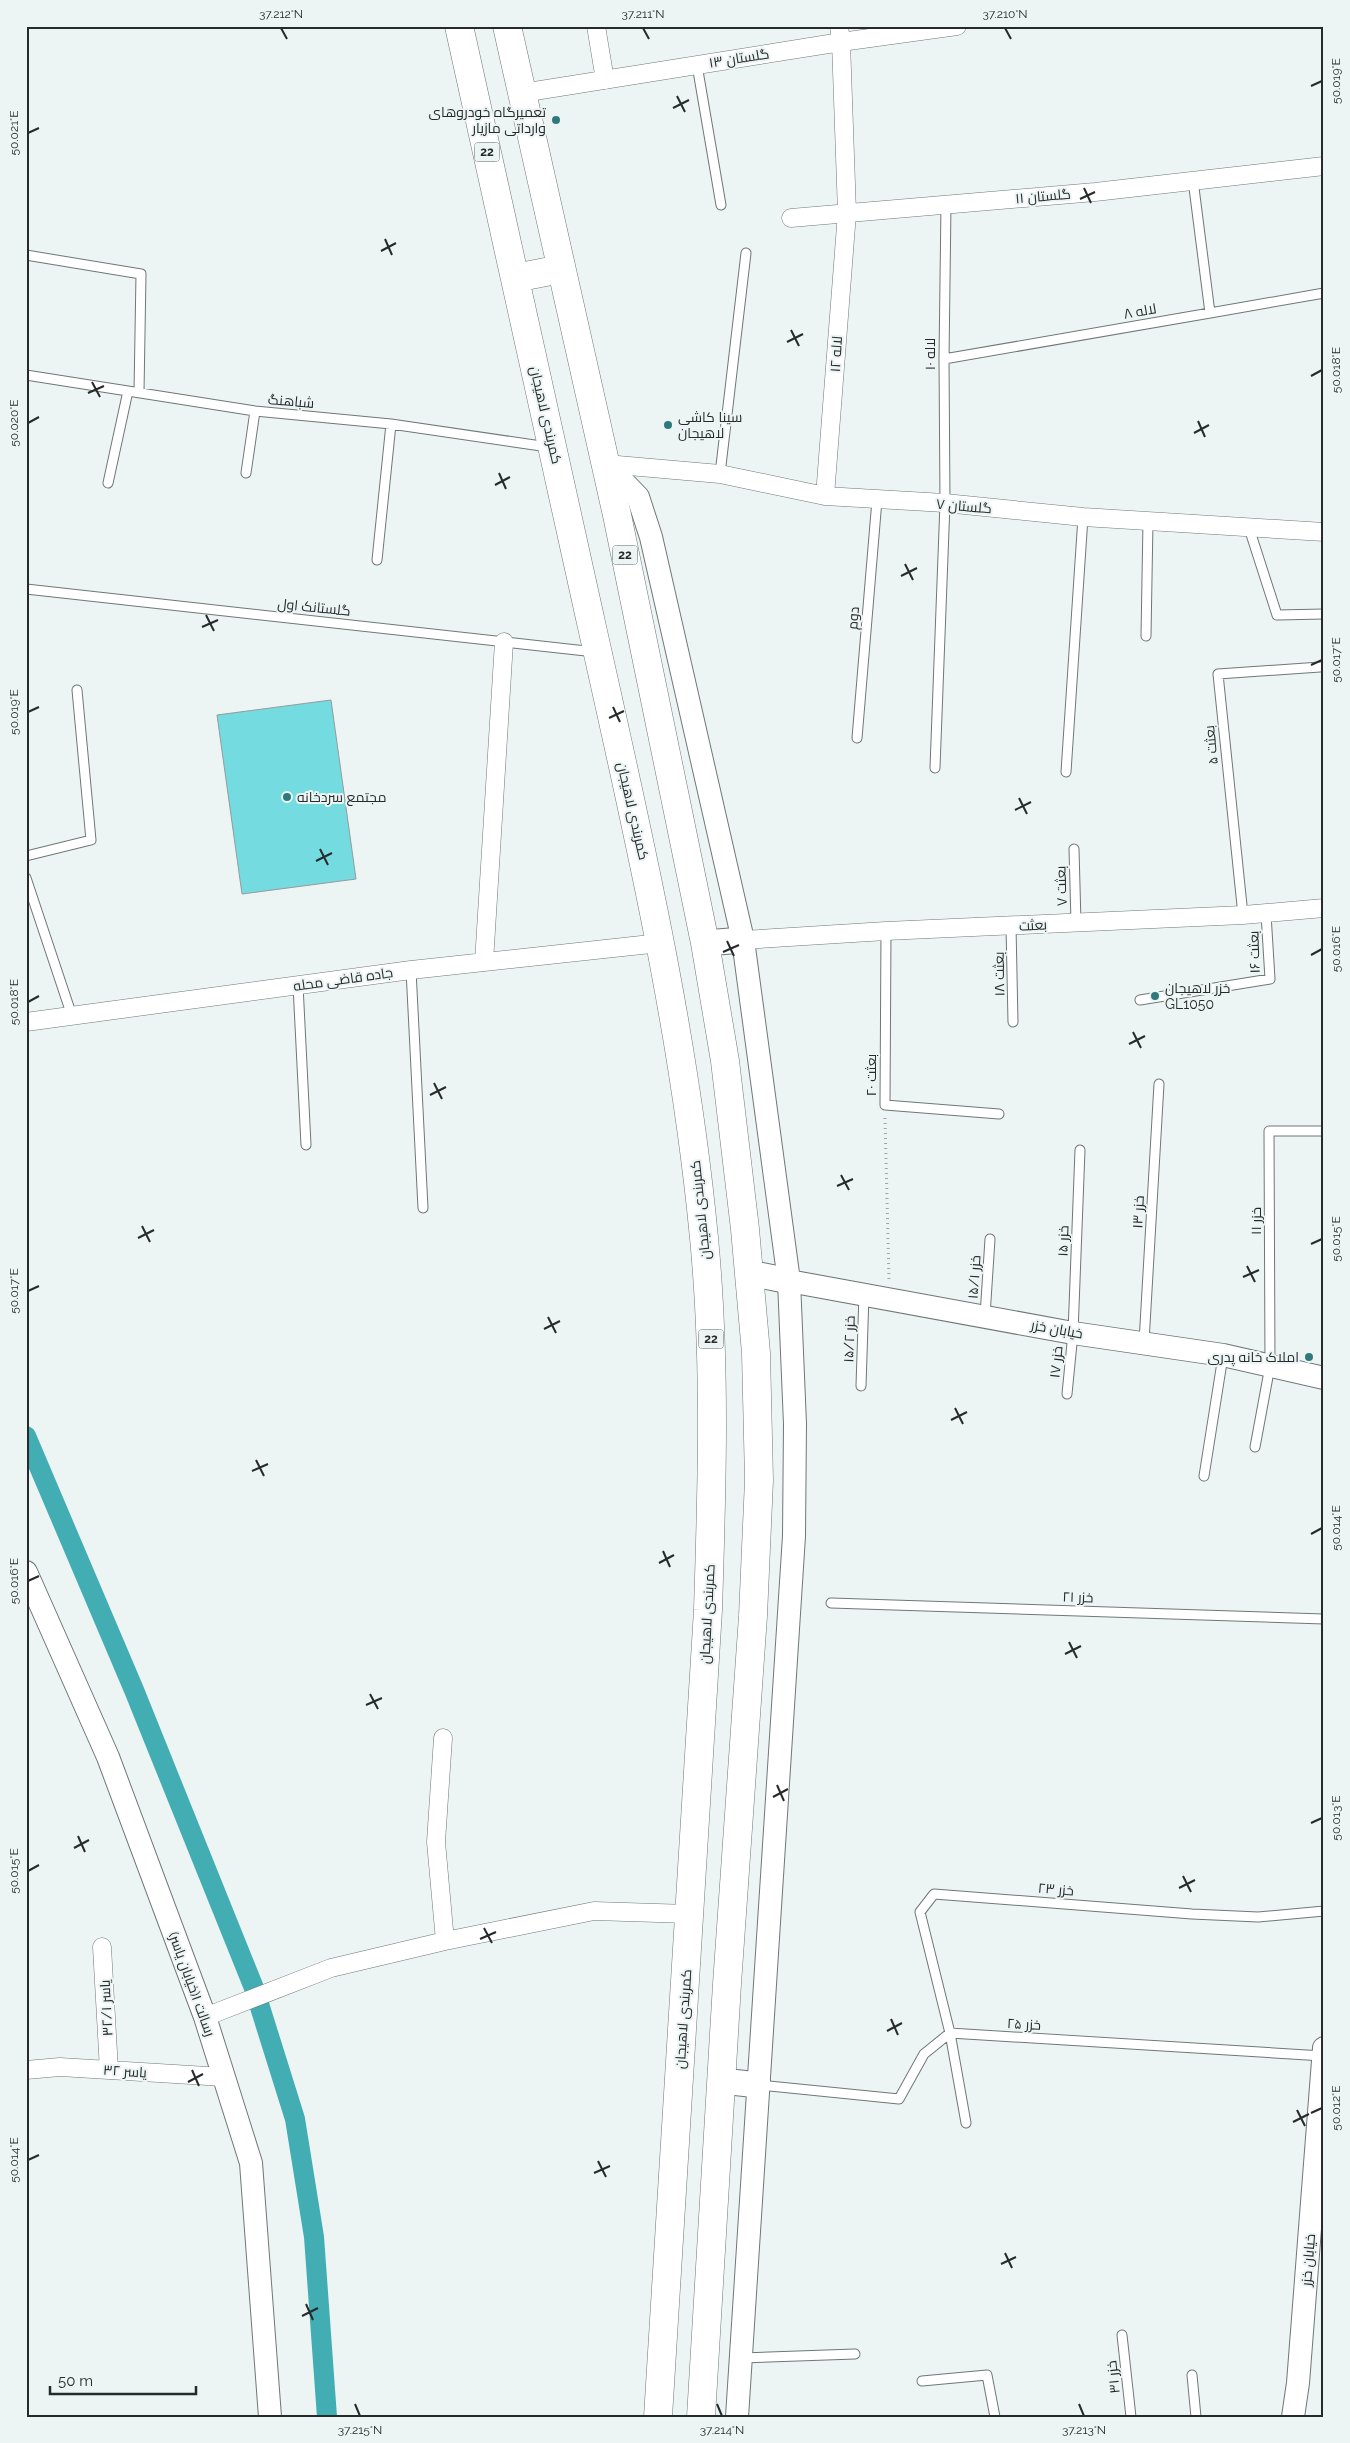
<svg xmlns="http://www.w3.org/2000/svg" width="1350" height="2443" font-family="Raleway,Cairo,sans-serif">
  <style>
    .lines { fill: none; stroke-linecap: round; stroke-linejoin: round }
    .canal { stroke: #42adb3; stroke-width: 20 }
    .building { fill: #74dce1; stroke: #949b9b }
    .service-casing { stroke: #707777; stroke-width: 11 }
    .minor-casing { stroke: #707777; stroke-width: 19 }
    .tertiary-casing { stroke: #707777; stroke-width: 24 }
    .secondary-casing { stroke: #707777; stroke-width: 27 }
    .trunk-casing { stroke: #707777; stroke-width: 29 }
    .path { stroke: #9fa5a5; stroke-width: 3; stroke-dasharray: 1 4; stroke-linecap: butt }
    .service { stroke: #fff; stroke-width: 9 }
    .minor { stroke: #fff; stroke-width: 18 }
    .tertiary { stroke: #fff; stroke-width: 22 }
    .secondary { stroke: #fff; stroke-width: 25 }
    .trunk { stroke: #fff; stroke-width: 28 }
    .ticks { fill: none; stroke: #272a2a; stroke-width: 2 }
    .poi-dot { fill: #2f797c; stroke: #ecf4f4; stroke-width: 2 }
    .labels { text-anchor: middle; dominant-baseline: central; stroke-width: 4; stroke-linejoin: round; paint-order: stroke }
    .shield { fill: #ecf4f4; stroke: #626767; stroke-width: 1 }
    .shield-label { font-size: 12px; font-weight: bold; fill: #272a2a }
    .street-label { font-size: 14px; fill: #272a2a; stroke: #ecf4f4 }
    .poi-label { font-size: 14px; fill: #272a2a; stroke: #ecf4f4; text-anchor: start }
    .neatline { fill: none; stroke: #272a2a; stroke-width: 2 }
    .ticks-label { font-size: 12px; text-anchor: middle; fill: #272a2a }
  </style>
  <rect width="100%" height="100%" fill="#ecf4f4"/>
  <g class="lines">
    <path class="canal" d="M26 1436 134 1690 254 1988 295 2119 314 2237 327 2417"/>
  </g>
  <path class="building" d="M331 700 356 879 242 894 217 715Z"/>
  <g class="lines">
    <defs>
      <path id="service" d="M697 65 721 205
        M26 255 141 274 139 392
        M1210 313 1324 293
        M944 359 1210 313 1193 180
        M26 375 255 411 391 424 548 447
        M246 473 255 411
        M720 474 746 253
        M108 483 128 391
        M1249 528 1277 615 1324 614
        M377 560 391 424
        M26 589 595 652
        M1146 636 1148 521
        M857 738 877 500
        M935 768 945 503 944 359 946 204
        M1066 772 1083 517
        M1074 849 1076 923
        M26 856 91 840 77 690
        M26 878 72 1016
        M1243 915 1218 674 1320 667
        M1011 926 1013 1022
        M886 931 885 1105 999 1114
        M411 970 423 1208
        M298 985 306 1145
        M1140 1000 1270 979 1266 914
        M985 1316 990 1239
        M1144 1342 1159 1084
        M861 1386 864 1294
        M1067 1394 1073 1333 1080 1150
        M1255 1447 1270 1366 1269 1131H1324
        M1204 1476 1223 1356
        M831 1603 1324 1619
        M759 2085 899 2099 924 2054 950 2033 1323 2056
        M966 2123 950 2033 920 1912 934 1894 1192 1914 1258 1917 1324 1911
        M1122 2335 1131 2417
        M741 2358 855 2354
        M1192 2375 1196 2417
        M922 2381 987 2375 995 2417"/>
      <path id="minor" d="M596 26 605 80
        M522 93 841 42 957 26
        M791 218 1095 192 1324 166
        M606 464 720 474 825 496 945 503 1083 517 1324 532
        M825 496 847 213 841 42 839 26
        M743 940 886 931 1243 915 1324 908
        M484 962 504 642
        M26 1022 411 970 660 943
        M443 1738 436 1842 445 1941
        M102 1947 109 2070
        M205 2017 331 1968 445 1941 594 1911 689 1914
        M26 2070 60 2067 224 2077"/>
      <path id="tertiary" d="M606 464 638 497 651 537 743 940 789 1281 795 1424 794 1536 737 2417
        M789 1281 1073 1333 1223 1355 1324 1378
        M26 1572 108 1757 205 2017 251 2163 270 2417
        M1293 2417 1298 2383 1324 2048"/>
      <path id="secondary" d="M705 943 743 940
        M749 1273 789 1281
        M722 2081 758 2085"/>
      <path id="trunk" d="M459 26C502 224 546 421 590 618 636 825 684 1027 704 1238 716 1362 712 1486 708 1610L658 2417
        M507 26 617 515 705 943 725 1061 745 1229 756 1353 759 1480 753 1616 727 1984 701 2417
        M515 278 561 269"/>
    </defs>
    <use href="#service" class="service-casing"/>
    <use href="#minor" class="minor-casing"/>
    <use href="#tertiary" class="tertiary-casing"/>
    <use href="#secondary" class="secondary-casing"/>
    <use href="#trunk" class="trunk-casing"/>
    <path class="path" d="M885 1118 889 1279"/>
    <use href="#service" class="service"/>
    <use href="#minor" class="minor"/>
    <use href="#tertiary" class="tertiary"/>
    <use href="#secondary" class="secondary"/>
    <use href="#trunk" class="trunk"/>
  </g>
  <path class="ticks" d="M281 28 287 39M643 28 649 39M1005 28 1011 39M1311 86 1322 81M677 96 685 112M673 108 689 100M28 133 39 128M1084 188 1091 203M1080 199 1095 192M385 239 392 255M381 251 396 243M791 330 799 346M787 342 803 334M1311 376 1322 370M92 382 100 397M88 393 104 386M1198 421 1205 437M28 423 39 417M1194 433 1209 425M499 473 506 489M495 485 510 477M905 564 913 580M901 576 917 568M206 615 214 631M202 627 218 620M1311 665 1322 660M613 707 620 722M28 712 39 707M609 718 624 711M1019 798 1027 814M1015 810 1031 802M320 849 328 865M316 861 332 853M727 941 734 956M723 952 739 945M1311 955 1322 949M28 1002 39 996M1133 1032 1141 1048M1129 1044 1145 1036M434 1083 442 1099M430 1095 446 1087M841 1175 849 1190M837 1186 853 1179M142 1226 150 1242M138 1238 154 1230M1311 1244 1322 1239M1247 1266 1255 1282M1243 1277 1259 1270M28 1291 39 1286M548 1317 556 1333M544 1329 560 1321M955 1408 963 1424M951 1420 967 1412M256 1460 264 1476M252 1471 268 1464M1311 1534 1322 1528M663 1551 670 1567M659 1563 674 1555M28 1581 39 1576M1069 1642 1077 1658M1065 1654 1081 1646M370 1694 378 1709M366 1705 382 1698M777 1785 784 1801M773 1797 788 1789M1311 1823 1322 1818M78 1836 85 1852M74 1848 89 1840M28 1871 39 1865M1183 1876 1191 1892M1179 1888 1195 1880M484 1928 492 1943M480 1939 496 1932M891 2019 898 2035M887 2031 902 2023M192 2070 199 2086M188 2082 203 2074M1297 2110 1305 2126M1311 2113 1322 2108M1293 2122 1309 2114M28 2160 39 2155M598 2161 606 2177M594 2173 610 2166M1005 2253 1012 2268M1001 2264 1016 2257M306 2304 313 2320M302 2316 318 2308M355 2404 360 2416M717 2404 722 2416M1079 2404 1084 2416"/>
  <g class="poi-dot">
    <circle cx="556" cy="120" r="5"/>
    <circle cx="668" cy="425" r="5"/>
    <circle cx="287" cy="797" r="5"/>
    <circle cx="1155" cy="996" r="5"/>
    <circle cx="1309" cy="1357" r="5"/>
  </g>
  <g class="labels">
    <g class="shield">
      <rect x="474.5" y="142.5" width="25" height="19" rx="4"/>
      <rect x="612.5" y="545.5" width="25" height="19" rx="4"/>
      <rect x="698.5" y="1329.5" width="25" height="19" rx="4"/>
    </g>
    <g class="shield-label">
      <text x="487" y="152">22</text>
      <text x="625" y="555">22</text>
      <text x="711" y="1339">22</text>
    </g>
    <g class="street-label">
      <text transform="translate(739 58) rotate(-9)">گلستان ۱۳</text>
      <text transform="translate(1043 196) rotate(-5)">گلستان ۱۱</text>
      <text transform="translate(1140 311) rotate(-10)">لاله ۸</text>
      <text transform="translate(836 354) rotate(-86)">لاله ۱۲</text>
      <text transform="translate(930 354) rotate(-90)">لاله ۱۰</text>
      <text transform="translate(291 401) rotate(5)">شباهنگ</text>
      <text transform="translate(546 415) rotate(77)">کمربندی لاهیجان</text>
      <text transform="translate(964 506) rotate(5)">گلستان ۷</text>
      <text transform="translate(314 607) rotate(6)">گلستانک اول</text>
      <text transform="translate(853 618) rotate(-85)">دوم</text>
      <text transform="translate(1211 745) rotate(-96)">بعثت ۵</text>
      <text transform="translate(633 811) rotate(77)">کمربندی لاهیجان</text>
      <text transform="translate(1061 886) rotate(-92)">بعثت ۷</text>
      <text transform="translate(1033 925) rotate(-3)">بعثت</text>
      <text transform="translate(1254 952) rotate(-92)">بعثت ۱۶</text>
      <text transform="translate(999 974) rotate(-91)">بعثت ۱۸</text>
      <text transform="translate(343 979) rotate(-8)">جاده قاضی محله</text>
      <text transform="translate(871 1075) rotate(-90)">بعثت ۲۰</text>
      <text transform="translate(700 1210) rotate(-96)">کمربندی لاهیجان</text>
      <text transform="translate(1138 1212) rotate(-87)">خزر ۱۳</text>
      <text transform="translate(1256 1221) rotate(-90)">خزر ۱۱</text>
      <text transform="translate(1063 1241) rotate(-88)">خزر ۱۵</text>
      <text transform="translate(974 1277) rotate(-86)">خزر ۱۵/۱</text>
      <text transform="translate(1057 1329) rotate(10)">خیابان خزر</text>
      <text transform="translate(849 1339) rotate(-88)">خزر ۱۵/۲</text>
      <text transform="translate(1056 1362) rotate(-84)">خزر ۱۷</text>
      <text transform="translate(1078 1597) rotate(2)">خزر ۲۱</text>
      <text transform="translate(707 1614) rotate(-87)">کمربندی لاهیجان</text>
      <text transform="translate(1056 1889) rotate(5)">خزر ۲۳</text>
      <text transform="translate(192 1984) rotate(70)">رسالت ۱(خیابان یاسر)</text>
      <text transform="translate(106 2008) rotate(-93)">یاسر ۳۲/۱</text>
      <text transform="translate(683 2019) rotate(-86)">کمربندی لاهیجان</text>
      <text transform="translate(1024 2024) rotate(3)">خزر ۲۵</text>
      <text transform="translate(125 2071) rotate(4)">یاسر ۳۲</text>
      <text transform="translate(1308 2260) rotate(-85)">خیابان خزر</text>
      <text transform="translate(1113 2377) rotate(-96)">خزر ۳۱</text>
    </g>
    <g class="poi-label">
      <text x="546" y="112" text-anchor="end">تعمیرگاه خودروهای<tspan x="546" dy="16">وارداتی مازیار</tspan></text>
      <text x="678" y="417">سینا کاشی<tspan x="678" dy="16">لاهیجان</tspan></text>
      <text x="297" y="797">مجتمع سردخانه</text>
      <text x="1165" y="988">خزر لاهیجان<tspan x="1165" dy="16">GL1050</tspan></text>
      <text x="1299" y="1357" text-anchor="end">املاک خانه پدری</text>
    </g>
  </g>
  <rect width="1350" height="2443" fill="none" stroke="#ecf4f4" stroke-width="55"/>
  <path d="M50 2386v8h146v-8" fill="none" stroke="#272a2a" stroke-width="2.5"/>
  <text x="58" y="2386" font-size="15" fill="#272a2a" stroke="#ecf4f4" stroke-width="4" paint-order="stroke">50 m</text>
  <rect x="28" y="28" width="1294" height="2388" class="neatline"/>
  <g class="ticks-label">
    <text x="281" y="18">37.212°N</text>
    <text x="643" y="18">37.211°N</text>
    <text x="1005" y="18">37.210°N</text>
    <text transform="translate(1336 81) rotate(-90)" y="4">50.019°E</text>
    <text transform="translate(14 133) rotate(-90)" y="4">50.021°E</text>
    <text transform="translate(1336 370) rotate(-90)" y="4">50.018°E</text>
    <text transform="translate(14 423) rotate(-90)" y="4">50.020°E</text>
    <text transform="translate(1336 660) rotate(-90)" y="4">50.017°E</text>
    <text transform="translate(14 712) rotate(-90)" y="4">50.019°E</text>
    <text transform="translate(1336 949) rotate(-90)" y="4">50.016°E</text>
    <text transform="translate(14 1002) rotate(-90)" y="4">50.018°E</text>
    <text transform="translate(1336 1239) rotate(-90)" y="4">50.015°E</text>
    <text transform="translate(14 1291) rotate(-90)" y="4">50.017°E</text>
    <text transform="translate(1336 1528) rotate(-90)" y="4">50.014°E</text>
    <text transform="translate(14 1581) rotate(-90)" y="4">50.016°E</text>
    <text transform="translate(1336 1818) rotate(-90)" y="4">50.013°E</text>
    <text transform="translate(14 1871) rotate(-90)" y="4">50.015°E</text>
    <text transform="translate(1336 2108) rotate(-90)" y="4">50.012°E</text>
    <text transform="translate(14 2160) rotate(-90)" y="4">50.014°E</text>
    <text x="360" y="2434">37.215°N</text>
    <text x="722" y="2434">37.214°N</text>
    <text x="1084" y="2434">37.213°N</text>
  </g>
</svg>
